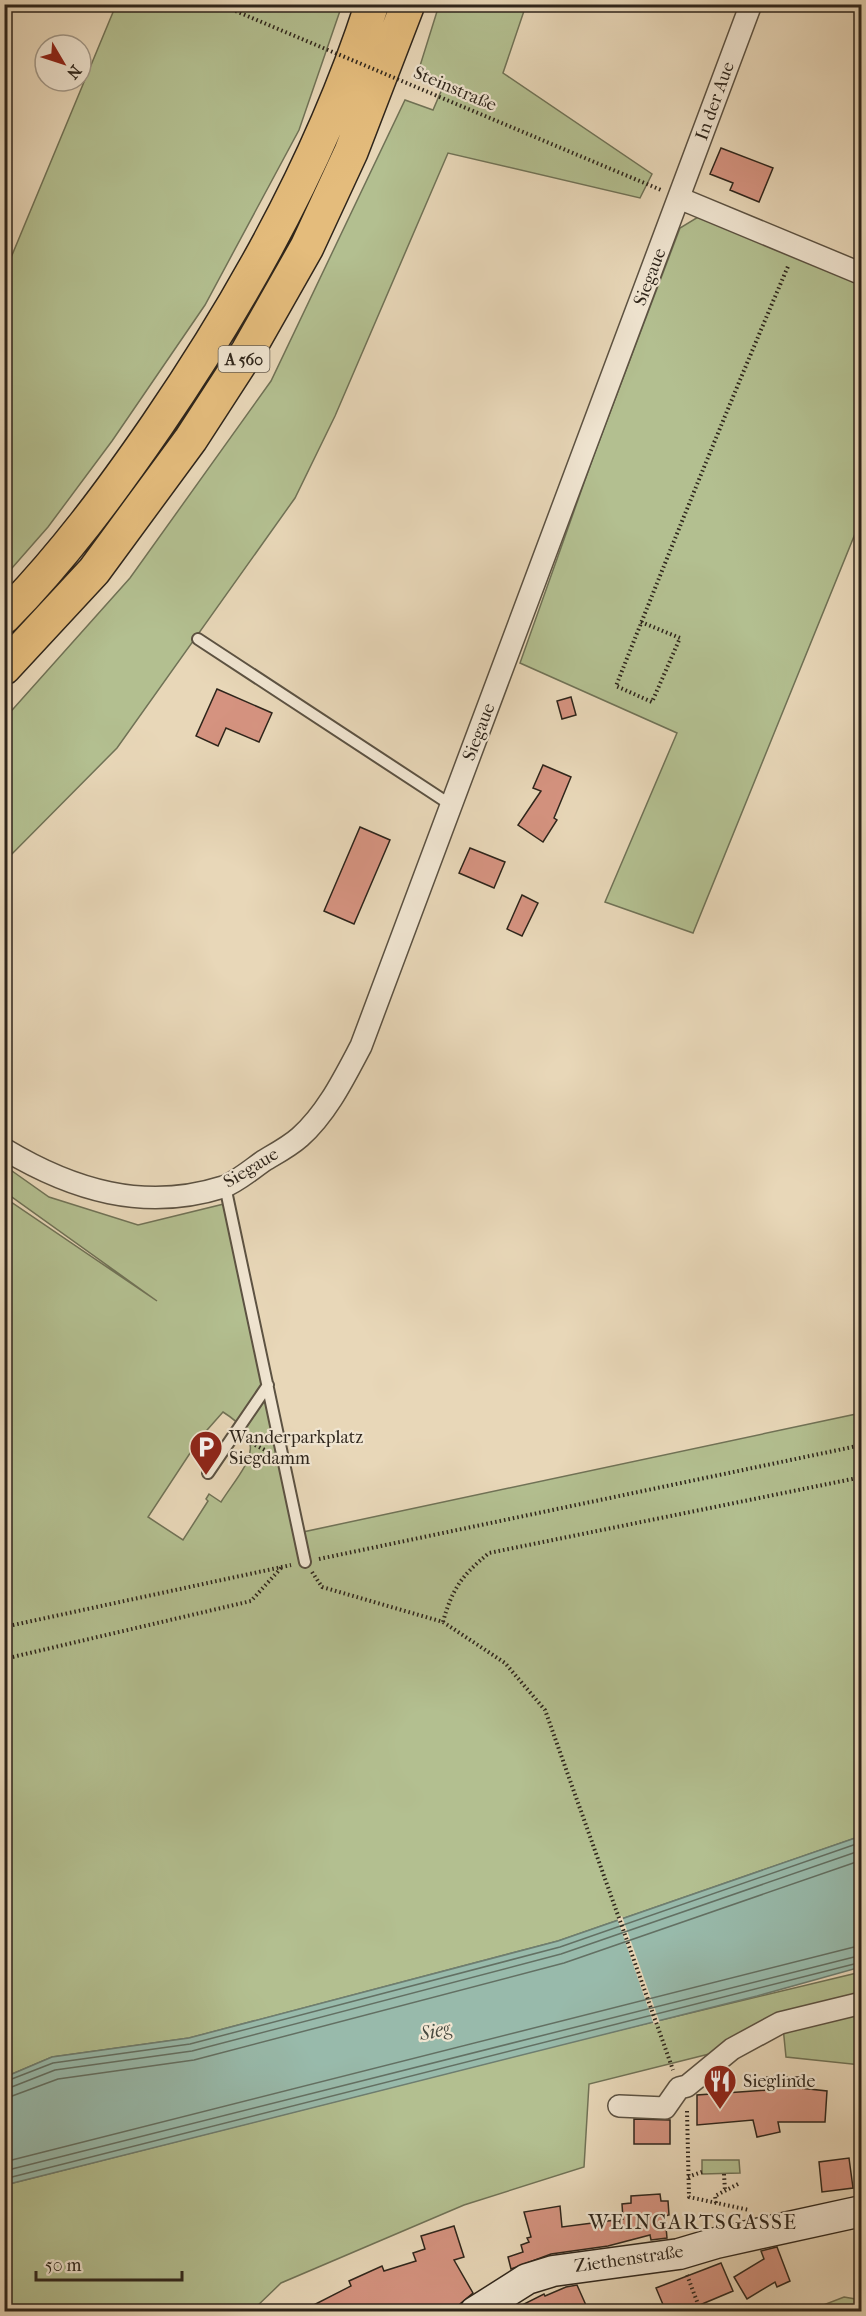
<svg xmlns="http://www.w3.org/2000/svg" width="866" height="2316" font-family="'IM FELL French Canon',serif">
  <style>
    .green { fill: #b3bf90; stroke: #707256; stroke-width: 1.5; fill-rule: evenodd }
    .water { fill: #98baab; stroke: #6e7e71; stroke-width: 1.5 }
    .pier { fill: #e8d7b8 }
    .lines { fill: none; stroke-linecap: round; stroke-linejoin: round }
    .shore { stroke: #637063; stroke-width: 1.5 }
    .stream { stroke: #6e7e71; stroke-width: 6 }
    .building { fill: #d59380; stroke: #2e251b; stroke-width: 1.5 }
    .service-casing { stroke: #5c5242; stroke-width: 14 }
    .minor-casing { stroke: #5c5242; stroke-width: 24 }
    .secondary-casing { stroke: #2e251b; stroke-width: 33 }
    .motorway-casing { stroke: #2e251b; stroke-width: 36 }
    .path { stroke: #2e251b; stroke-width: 4; stroke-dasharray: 1.5 3; stroke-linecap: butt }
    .service { stroke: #f0e5d1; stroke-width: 10 }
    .minor { stroke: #f0e5d1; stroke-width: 21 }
    .secondary { stroke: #f0e5d1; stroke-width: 30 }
    .motorway { stroke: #e4bc7c; stroke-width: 33 }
    .path-bridge { stroke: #2e251b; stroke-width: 4; stroke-dasharray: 1.5 3; stroke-linecap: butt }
    .labels { text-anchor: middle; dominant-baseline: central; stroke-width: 4.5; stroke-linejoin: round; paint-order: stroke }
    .shield { fill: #f0e5d1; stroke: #685f52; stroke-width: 1.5 }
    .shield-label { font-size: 16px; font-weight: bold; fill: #2e251b }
    .street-label { font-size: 18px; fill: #2e251b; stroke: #f0e5d1 }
    .poi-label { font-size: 18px; fill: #2e251b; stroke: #f0e5d1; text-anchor: start }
    .water-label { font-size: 20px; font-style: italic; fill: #484a3f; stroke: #f0e5d1 }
    .quarter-label { font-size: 21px; letter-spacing: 1.5px; fill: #2e251b; stroke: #f0e5d1 }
  </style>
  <rect width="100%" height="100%" fill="#e8d7b8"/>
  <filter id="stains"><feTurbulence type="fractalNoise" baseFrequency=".00333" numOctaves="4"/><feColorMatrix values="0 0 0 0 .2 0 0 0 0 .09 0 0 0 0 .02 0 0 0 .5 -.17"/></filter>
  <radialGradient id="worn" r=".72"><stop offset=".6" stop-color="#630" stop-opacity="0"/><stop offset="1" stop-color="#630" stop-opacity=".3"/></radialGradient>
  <path class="green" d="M116 5H342L299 130 205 305 112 441 48 527 5 576V272Z
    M439 5H526L503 73 652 174 640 198 448 153 335 416 295 498 117 748 5 861V718L130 578 271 381 405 100 433 110 445 82 419 69Z
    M698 217 861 285V519L693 933 605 902 677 733 520 663 595 452 680 228Z
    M5 1166 49 1197 138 1225 228 1203 298 1533 861 1413V1836L558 1941 189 2038 52 2057 5 2077V1198L157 1301 5 1192ZM223 1412C272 1443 245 1465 221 1502L209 1494 206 1499 208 1501 183 1540 148 1517 200 1438Z
    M861 1972V2065L786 2057 782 2017 717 2052 589 2084 584 2167 464 2205 281 2283 252 2311 5 2312V2185L578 2040Z
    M702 2160H739L740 2173 702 2174Z
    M844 2297 861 2300V2311H808Z"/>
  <path class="water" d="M861 1836V1967L757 1996 5 2185V2077L52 2057 189 2038 558 1941Z"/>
  <path class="pier" d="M622 1916 660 2023 654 2025 617 1918Z"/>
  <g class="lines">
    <path class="shore" d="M4 2082 53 2063 190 2044 560 1947 862 1842
      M4 2090 55 2070 192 2051 561 1954 862 1850
      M4 2099 58 2079 194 2060 564 1963 862 1860
      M4 2162 862 1945
      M4 2171 862 1955
      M4 2179 862 1962"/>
    <path class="stream" d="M4 2311 7 2312"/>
  </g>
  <path class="building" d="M721 148 773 168 759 202 730 190 733 183 710 174Z
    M217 689 272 713 259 742 226 728 218 746 196 736Z
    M571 697 576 715 562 719 557 701Z
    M543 765 571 777 554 818 557 820 543 842 518 825 541 791 533 788Z
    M360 827 390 840 354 924 324 911Z
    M470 848 505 862 494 888 459 873Z
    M522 895 538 903 522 936 507 929Z
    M767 2077H800V2088L827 2091 825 2122H778L780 2132 757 2137 753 2120 697 2125V2095L768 2090Z
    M634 2119 670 2120V2144H634Z
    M849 2158 853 2188 822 2192 819 2162Z
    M660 2194 661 2201H668L669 2215 665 2216 667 2238 651 2240 650 2235 608 2246 551 2254 511 2269 508 2257 523 2252 521 2245 529 2242 527 2238 531 2237 524 2212 560 2206 562 2227 623 2219 622 2204 631 2203V2196Z
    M454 2226 464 2257 454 2260 473 2293 460 2304 458 2312H300L351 2286 349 2281 382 2266 384 2271 416 2261 413 2253 425 2249 421 2236Z
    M777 2247 790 2281 777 2287 775 2282 747 2299 734 2277 764 2259 761 2251Z
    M721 2263 733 2291 695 2307 697 2312H671L668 2305 664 2307 656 2288Z
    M577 2285 589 2312H508L544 2294 545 2296 566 2287Z"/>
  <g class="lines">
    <defs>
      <path id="service" d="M198 639 451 805
        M225 1186 305 1562
        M208 1473 268 1385"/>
      <path id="minor" d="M679 198 862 274
        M4 1149C72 1190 144 1212 223 1187 237 1182 253 1168 265 1160 277 1153 290 1146 300 1137 327 1113 344 1078 361 1046L751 4
        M619 2106 665 2108 679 2088 687 2086 732 2049 780 2023 862 2003"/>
      <path id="secondary" d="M475 2312 527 2279 553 2271 679 2254 716 2243 862 2211"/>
      <path id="motorway" d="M4 617C62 558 111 492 157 425 246 295 324 154 372 4
        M4 668 94 571 191 439 248 351 307 247 351 152 408 4"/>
    </defs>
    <use href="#service" class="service-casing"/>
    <use href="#minor" class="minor-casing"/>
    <use href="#secondary" class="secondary-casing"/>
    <use href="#motorway" class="motorway-casing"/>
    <path class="path" d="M219 4 302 39
      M435 95 661 190
      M641 622 680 638 652 702 616 686C672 545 729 404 789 264
      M247 1441 267 1451
      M319 1559 862 1445
      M312 1572 322 1587 443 1622 505 1663 545 1710 673 2070
      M443 1622C452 1589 462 1575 489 1553L862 1477
      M4 1627 291 1565
      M4 1659 251 1601 282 1567
      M687 2111 689 2197 749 2210
      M724 2174 725 2191
      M688 2177 702 2172
      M716 2203 715 2196 740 2183
      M687 2275 701 2312"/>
    <use href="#service" class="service"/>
    <use href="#minor" class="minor"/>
    <use href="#secondary" class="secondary"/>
    <use href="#motorway" class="motorway"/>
    <path class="path-bridge" d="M302 39 435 95"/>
  </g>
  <defs>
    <symbol id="parking-pin" viewBox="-11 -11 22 30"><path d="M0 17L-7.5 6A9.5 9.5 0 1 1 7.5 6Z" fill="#8f2418" stroke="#f0e5d1"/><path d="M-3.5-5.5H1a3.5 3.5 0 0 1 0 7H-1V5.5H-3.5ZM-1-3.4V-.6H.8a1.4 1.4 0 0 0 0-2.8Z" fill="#fff"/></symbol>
    <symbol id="restaurant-pin" viewBox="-11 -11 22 30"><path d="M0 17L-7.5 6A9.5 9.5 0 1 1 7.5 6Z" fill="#8f2418" stroke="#f0e5d1"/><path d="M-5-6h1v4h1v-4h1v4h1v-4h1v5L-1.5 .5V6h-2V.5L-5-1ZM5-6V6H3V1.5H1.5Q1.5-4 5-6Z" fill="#fff"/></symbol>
  </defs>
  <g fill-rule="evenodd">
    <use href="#parking-pin" x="187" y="1428" width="38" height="52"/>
    <use href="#restaurant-pin" x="701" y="2062" width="38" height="52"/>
  </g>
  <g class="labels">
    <rect class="shield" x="218.5" y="346" width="51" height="26" rx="4.5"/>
    <g class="shield-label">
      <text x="244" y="359">A 560</text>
    </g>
    <g class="street-label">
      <text transform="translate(455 89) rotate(23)">Steinstraße</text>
      <text transform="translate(715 101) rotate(-70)">In der Aue</text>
      <text transform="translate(650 277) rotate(-69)">Siegaue</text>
      <text transform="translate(479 732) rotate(-69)">Siegaue</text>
      <text transform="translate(251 1168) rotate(-31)">Siegaue</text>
      <text transform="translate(629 2259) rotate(-8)">Ziethenstraße</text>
    </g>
    <g class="poi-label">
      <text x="229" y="1437">Wanderparkplatz<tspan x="229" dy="21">Siegdamm</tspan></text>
      <text x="743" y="2081">Sieglinde</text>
    </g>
    <g class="water-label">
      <text transform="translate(435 2031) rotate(-13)">Sieg</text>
    </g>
    <g class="quarter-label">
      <text x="693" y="2222">WEINGARTSGASSE</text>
    </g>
  </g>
  <rect width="866" height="2316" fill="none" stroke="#e8d7b8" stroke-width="24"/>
  <rect x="6" y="6" width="854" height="2304" fill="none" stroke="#2e251b" stroke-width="3"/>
  <rect x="12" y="12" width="842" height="2292" fill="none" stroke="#2e251b" stroke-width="1.5"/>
  <g transform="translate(63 63) rotate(129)"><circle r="28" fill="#f0e5d1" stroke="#a29888" stroke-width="1.5"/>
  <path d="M0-4.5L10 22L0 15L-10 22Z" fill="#8f2418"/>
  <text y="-9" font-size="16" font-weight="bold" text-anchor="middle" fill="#2e251b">N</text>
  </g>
  <path d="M36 2271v9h146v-9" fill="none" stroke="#2e251b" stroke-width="3"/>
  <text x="45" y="2271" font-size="18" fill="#2e251b" stroke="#f0e5d1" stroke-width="4.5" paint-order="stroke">50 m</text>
  <rect width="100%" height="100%" filter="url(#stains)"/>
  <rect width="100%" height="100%" fill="url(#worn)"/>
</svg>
